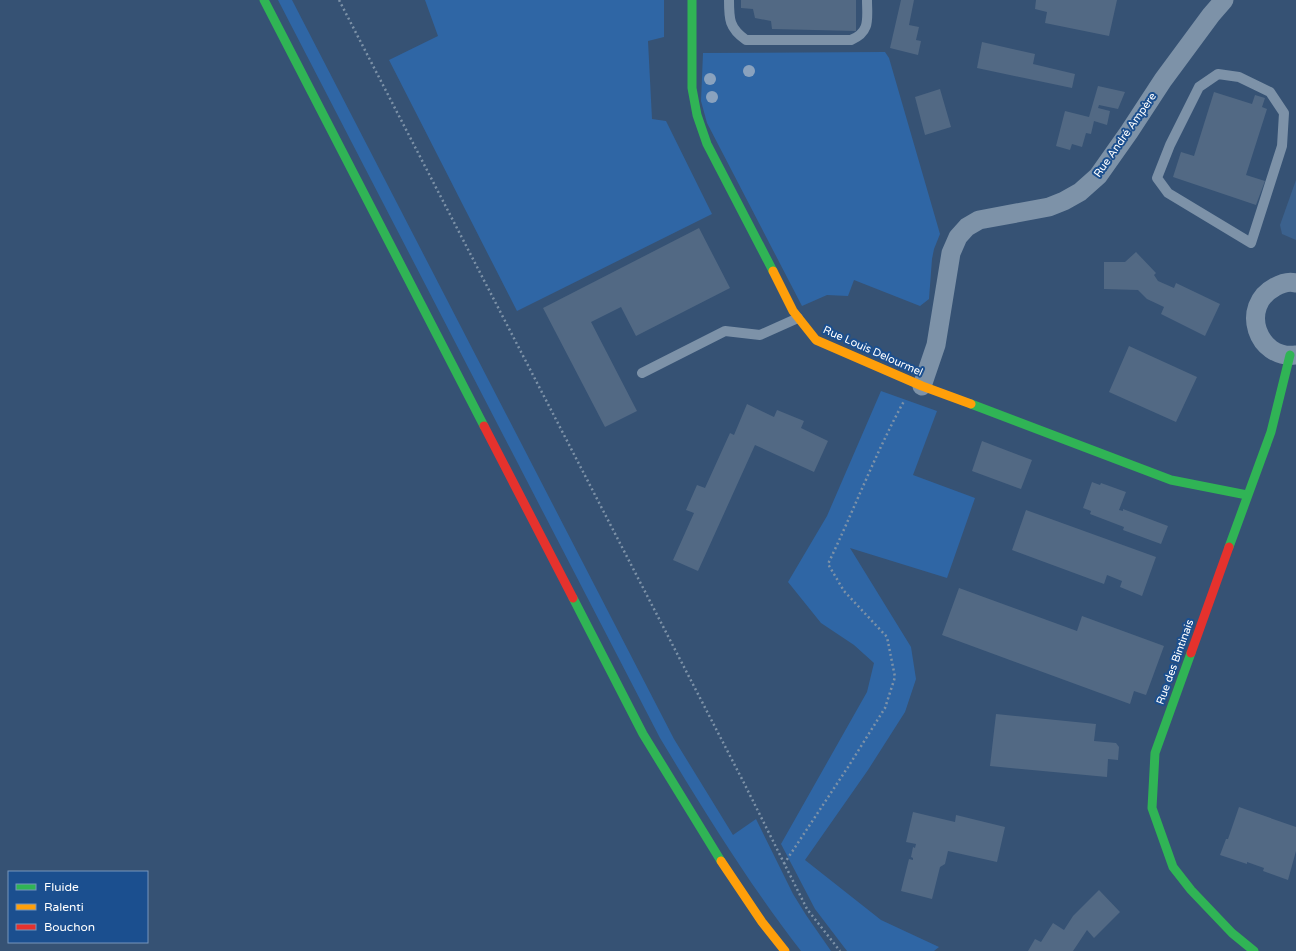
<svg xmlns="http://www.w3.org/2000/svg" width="1296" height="951" font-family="'Varela Round',sans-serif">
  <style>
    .green { fill: #2f66a5 }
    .water { fill: #3b618d }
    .building { fill: #526984 }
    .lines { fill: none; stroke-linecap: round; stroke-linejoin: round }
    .path { stroke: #7d92a8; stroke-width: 2.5; stroke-dasharray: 2 3; stroke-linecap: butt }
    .lane { stroke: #7d92a8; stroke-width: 10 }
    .street { stroke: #7d92a8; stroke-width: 19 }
    .fast { stroke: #30b455; stroke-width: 9 }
    .slow { stroke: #ff9f0a; stroke-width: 9 }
    .jam { stroke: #e5322d; stroke-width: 9 }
    .tree { fill: #8aa2be }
    .labels { text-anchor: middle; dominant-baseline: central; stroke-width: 4; stroke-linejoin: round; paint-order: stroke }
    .street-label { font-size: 11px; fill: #fff; stroke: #1b4f8f }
  </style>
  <rect width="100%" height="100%" fill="#365274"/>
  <path class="green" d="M278 0H292L674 739 733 835 756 819 793 894 806 915 831 951H801C749 884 704 811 660 738Z
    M425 0H664V37L648 41 652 119 666 121 712 214 517 311 389 60 438 36Z
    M885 52 889 58 940 234 934 249 932 259 929 299 920 306 854 280 848 296 827 295 802 306 707 123 701 101 703 53Z
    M881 391 937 411 913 475 975 498 947 578 850 548 911 647 916 679 905 712 868 770 805 860 881 920 939 947 934 951H847L815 909 781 844 867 692 874 663 854 645 821 623 788 582 827 516Z"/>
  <path class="water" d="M1296 180V240L1282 234 1280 225Z"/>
  <path class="building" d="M741 0H856V31L772 29 771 21 755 18 753 9 741 8Z
    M901 0H914L909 25 919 27 916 40 921 41 918 55 890 48Z
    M1036 0H1117L1109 36 1045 23 1047 12 1035 9Z
    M982 42 1035 54 1033 64 1075 74 1072 88 977 68Z
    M1098 86 1125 92 1118 109 1099 105 1098 108 1110 111 1107 125 1094 121 1091 134 1086 133 1082 147 1072 144 1070 150 1056 146 1065 111 1089 117Z
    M940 89 951 127 925 135 915 97Z
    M1214 92 1252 104 1255 95 1265 98 1262 107 1267 109 1246 175 1265 181 1256 205 1173 177 1181 152 1194 156Z
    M699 228 730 288 636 336 621 307 591 322 637 411 605 427 543 308Z
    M1136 252 1156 273 1154 275 1158 281 1174 288 1176 283 1220 304 1205 336 1161 314 1164 307 1147 299 1138 290 1104 289V262H1125Z
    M1129 346 1197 377 1176 422 1109 392Z
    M747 404 774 417 777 410 804 421 801 428 828 441 814 472 755 445 698 571 673 560 694 513 686 510 697 485 705 488 730 433 734 435Z
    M982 441 1032 460 1021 489 972 471Z
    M1092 482 1100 485 1101 483 1126 492 1119 510 1123 511V509L1168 526 1161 544 1123 530 1124 527 1090 514 1091 511 1083 508Z
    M1026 510 1156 557 1142 596 1120 587 1122 581 1107 575 1104 584 1012 550Z
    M959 588 1077 631 1082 616 1164 646 1146 695 1134 691 1130 704 942 635Z
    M996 714 1096 724 1094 741 1116 743 1119 747 1118 760 1108 759 1107 777 990 766Z
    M1239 807 1296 827V851L1288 880 1263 871 1264 868 1247 862V864L1220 855 1226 839H1228Z
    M913 812 955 822 956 815 1005 827 997 862 948 851 945 864 940 867 932 899 901 891 909 859 913 860V858L911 857 913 847 915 848 916 844 906 842Z
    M1099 890 1120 912 1094 938 1087 930 1073 951H1028L1035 939 1041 942 1053 923 1064 930 1073 916Z"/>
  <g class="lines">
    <path class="path" d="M339 0 744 783 807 909 840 951
      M784 864 848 767 885 708 895 677 887 637 844 591 828 564C854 510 875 454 904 401"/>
    <path class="lane" d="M729 0C729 19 729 28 746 40H851C871 32 867 18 867 0
      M1218 74 1239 77 1270 92 1284 113 1282 146 1251 243 1168 193 1157 178 1170 145 1199 87Z
      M642 373 725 331 760 335 798 318"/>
    <path class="street" d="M1296 283C1289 281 1282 283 1275 287 1239 306 1257 360 1296 355
      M922 386 936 345 951 253 958 237 967 227 979 220 1049 207 1064 201 1080 192 1098 176 1129 132 1163 80 1211 15 1224 0"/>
    <path class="fast" d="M264 0 484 426
      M692 0V88L697 115 707 144 773 271
      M971 404 1171 480 1247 495
      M1229 547 1271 432 1290 355
      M573 598 643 734 721 861
      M1191 653 1155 753 1152 808 1173 867 1191 890 1232 933 1254 951"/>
    <path class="slow" d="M773 271 793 311 816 340 922 386 971 404
      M721 861 762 922 785 951"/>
    <path class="jam" d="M484 426 573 598
      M1191 653 1229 547"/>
  </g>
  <g class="tree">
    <circle cx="749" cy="71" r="6"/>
    <circle cx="710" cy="79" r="6"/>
    <circle cx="712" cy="97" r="6"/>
  </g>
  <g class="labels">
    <g class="street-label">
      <text transform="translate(1125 135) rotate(-55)">Rue André Ampère</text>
      <text transform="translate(873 351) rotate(24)">Rue Louis Delourmel</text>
      <text transform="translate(1175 662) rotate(-70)">Rue des Bintinais</text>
    </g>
  </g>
  <rect x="8" y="871" width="140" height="72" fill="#1b4f8f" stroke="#7695bc"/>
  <rect x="16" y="884" width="20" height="6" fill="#30b455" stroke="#7695bc"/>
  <text x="44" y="891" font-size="12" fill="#ffffff">Fluide</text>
  <rect x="16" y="904" width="20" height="6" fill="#ff9f0a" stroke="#7695bc"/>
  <text x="44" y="911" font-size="12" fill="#ffffff">Ralenti</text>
  <rect x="16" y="924" width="20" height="6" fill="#e5322d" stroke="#7695bc"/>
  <text x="44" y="931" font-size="12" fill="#ffffff">Bouchon</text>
</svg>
